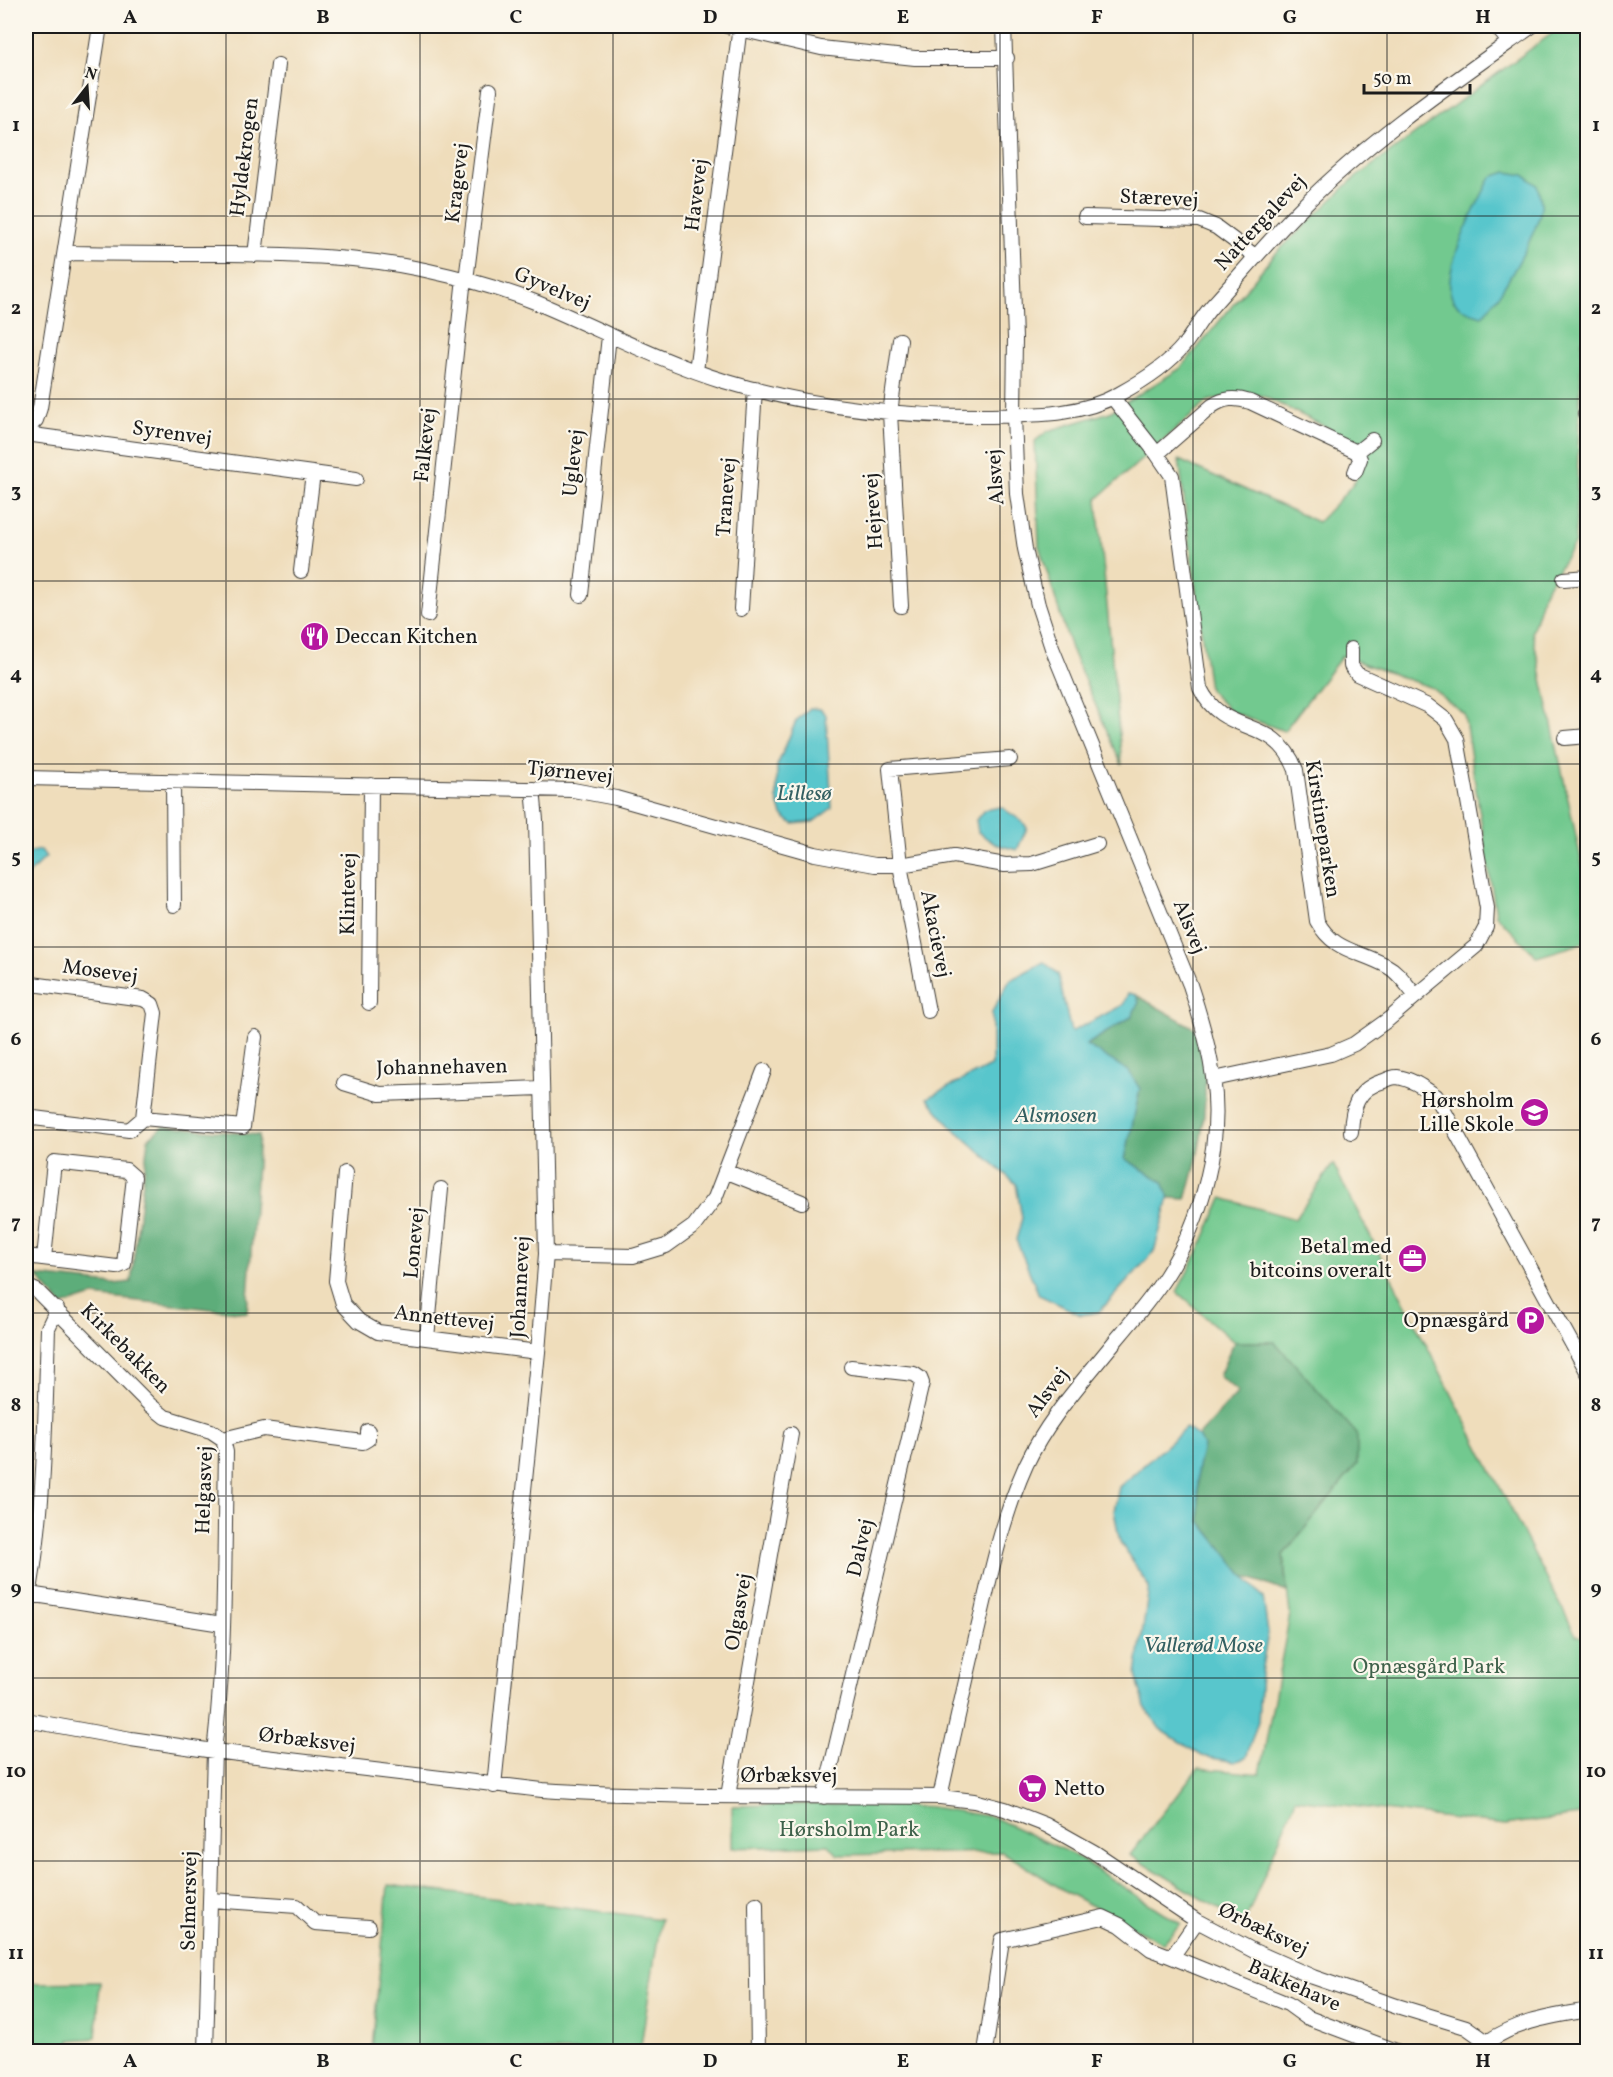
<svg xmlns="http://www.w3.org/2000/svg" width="1613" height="2077" font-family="Vollkorn,serif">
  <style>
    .green { fill: #72c98f; stroke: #477256; stroke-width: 1.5 }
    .forest { fill: #5dad7a; stroke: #3c644b; stroke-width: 1.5 }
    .water { fill: #58c6cc; stroke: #3a7174; stroke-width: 1.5 }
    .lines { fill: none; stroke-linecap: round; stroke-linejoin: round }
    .minor-casing { stroke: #3c3934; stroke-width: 16 }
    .minor { stroke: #fff; stroke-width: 14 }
    .grid { fill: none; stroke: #1c1c1c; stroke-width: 1.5; stroke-opacity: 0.55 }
    .labels { text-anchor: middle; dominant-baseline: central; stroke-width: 4.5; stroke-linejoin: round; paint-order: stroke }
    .street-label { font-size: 21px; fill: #1c1c1c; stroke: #fbf7ec }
    .poi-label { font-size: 21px; fill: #1c1c1c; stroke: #fbf7ec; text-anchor: end }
    .park-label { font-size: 21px; fill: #3e614a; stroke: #fbf7ec }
    .water-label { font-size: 22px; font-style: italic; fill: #346062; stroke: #fbf7ec }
    .neatline { fill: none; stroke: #1c1c1c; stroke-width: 2 }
    .grid-label { font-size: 20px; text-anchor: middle; font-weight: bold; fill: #1c1c1c }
  </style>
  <rect width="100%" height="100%" fill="#fbf7ec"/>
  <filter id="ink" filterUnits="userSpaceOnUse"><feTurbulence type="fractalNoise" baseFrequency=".0167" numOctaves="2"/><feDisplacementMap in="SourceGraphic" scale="12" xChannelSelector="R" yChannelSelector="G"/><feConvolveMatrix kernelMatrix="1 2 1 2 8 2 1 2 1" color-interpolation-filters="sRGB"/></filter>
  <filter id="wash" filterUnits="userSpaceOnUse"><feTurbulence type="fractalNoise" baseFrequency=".008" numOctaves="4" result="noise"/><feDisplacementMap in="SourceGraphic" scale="24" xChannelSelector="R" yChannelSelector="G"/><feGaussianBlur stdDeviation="1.35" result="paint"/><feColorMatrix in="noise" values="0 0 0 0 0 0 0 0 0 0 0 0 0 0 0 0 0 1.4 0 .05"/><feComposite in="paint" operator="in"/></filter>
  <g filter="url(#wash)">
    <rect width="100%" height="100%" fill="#efddbb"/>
    <path class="green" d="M1562 26H1587L1588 339 1582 341 1575 543 1544 592 1532 632 1587 887V942L1537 957 1496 915 1464 714 1432 688 1342 656 1284 731 1230 711 1209 690 1179 460 1318 522C1336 501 1374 473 1361 443H1351L1336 437 1334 431 1263 396 1241 393 1208 401 1097 499 1122 765 1071 649 1039 546 1035 441 1048 431 1110 412 1181 368 1274 255 1351 181Z
      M1333 1164 1576 1635 1587 1639V1814L1504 1825 1296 1799 1244 1924 1130 1855 1198 1768 1260 1774 1290 1614 1283 1555 1357 1464 1275 1342H1234L1177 1292 1201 1246 1222 1198 1295 1219Z
      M814 1804 932 1807 993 1817 1072 1854 1181 1924 1163 1943 1068 1893 1003 1852 838 1855 829 1845 732 1848V1806Z
      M388 1885 661 1919 640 2051 399 2052 372 2048Z
      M100 1982 96 2038 70 2040 68 2051H26V1983Z"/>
    <path class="forest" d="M1136 995 1196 1029C1199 1044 1204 1060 1205 1075 1207 1118 1199 1158 1186 1199L1169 1198 1163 1182 1125 1159 1140 1089 1086 1045 1131 1017 1139 1002Z
      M163 1126 259 1135 247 1313 93 1296 62 1306 37 1276 113 1284 131 1282 148 1139Z
      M1234 1342H1275L1357 1434V1464L1283 1555 1287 1592 1244 1576 1200 1521 1197 1472 1203 1446 1198 1436 1238 1392 1219 1376Z"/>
    <path class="water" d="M1507 172 1524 175 1537 185C1539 192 1542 201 1541 208 1537 234 1501 297 1482 316 1473 313 1459 310 1453 300 1438 274 1478 203 1491 177Z
      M810 708 820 709 826 715 832 808 813 822 793 824 782 815 777 799V766L796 721Z
      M1001 807 1023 822 1027 828 1017 850 995 844 978 832 976 820 984 810Z
      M41 850 46 857 26 877V853Z
      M1044 962 1058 974 1071 1032 1123 1005 1128 993 1136 995 1139 1002 1131 1017 1086 1045 1129 1071 1140 1089 1125 1159 1163 1182 1169 1198 1154 1252 1099 1312 1081 1315 1039 1295 1016 1240 1022 1218 1016 1184 950 1125 927 1098 992 1065V1012L1010 980Z
      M1186 1428 1198 1436 1203 1446 1197 1472 1200 1521 1244 1576 1263 1597 1268 1633 1261 1673 1258 1721 1246 1758 1234 1762 1202 1756 1160 1729 1145 1707 1136 1675 1149 1587 1120 1542 1114 1511 1119 1487Z"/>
  </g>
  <g filter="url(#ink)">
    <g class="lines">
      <defs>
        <path id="minor" d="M727 26 821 48 915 58H1007
          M1496 26 1509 42
          M1085 217 1199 220 1216 227 1255 256
          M255 255 278 65
          M64 257 73 253C125 254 177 254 229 254 295 255 360 256 425 270 462 278 500 288 535 302 598 328 659 361 724 381 810 407 902 417 991 416 1034 415 1080 416 1119 394 1143 381 1167 366 1184 345 1194 332 1202 317 1213 305 1242 273 1270 239 1301 208 1371 138 1452 83 1532 26
          M900 340 890 413 901 606
          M696 371 740 26
          M1113 398 1157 454 1172 476 1200 688C1224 739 1274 713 1296 770L1317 921C1334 952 1358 950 1387 966 1399 972 1407 986 1416 996L1476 946 1486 927 1487 908 1457 739 1446 720 1428 706 1357 674 1351 666V649
          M1585 414H1588
          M26 430 36 420 40 408 100 26
          M26 434 356 479
          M1357 452 1372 440
          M1157 454 1212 406C1224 398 1235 397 1250 402L1357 452 1360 459 1355 472
          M301 571 313 473
          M1564 579 1588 577
          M581 595 609 336
          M741 609 755 389
          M428 615 463 287 467 272 490 90
          M1565 738 1588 736
          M26 778 573 790 616 798 815 854 875 865H900L954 856 1005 865 1032 864 1097 844
          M173 782 174 905
          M32 984 143 999 152 1004 155 1013 143 1118
          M369 1003 371 785
          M928 1011 900 865 890 769 1010 759
          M1214 1079 1331 1054 1354 1044 1389 1019 1416 996
          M344 1083 380 1094 541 1088
          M26 1117 129 1130 143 1118 243 1127 255 1037
          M1351 1132C1352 1108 1357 1088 1384 1081 1388 1079 1393 1077 1397 1077 1412 1079 1424 1088 1436 1096L1588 1373
          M725 1171 802 1202
          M345 1173 336 1281 343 1304 359 1321 378 1332 538 1352
          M546 1254 633 1256 666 1246 694 1226 715 1198 764 1071
          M26 1256 117 1267 124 1264 134 1177 126 1170 54 1162 44 1258
          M26 1286 37 1291 150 1405 165 1417 211 1431 223 1439
          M427 1338 441 1189
          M223 1439 264 1429 363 1442 368 1439V1431
          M29 1594 222 1624
          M26 1612C45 1518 45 1423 48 1328L57 1309
          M26 1720 131 1739 214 1751 542 1790C675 1799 807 1795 940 1797L974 1801 1005 1809 1046 1825 1094 1852 1197 1921 1254 1951 1313 1977 1397 2006 1466 2027 1487 2042 1494 2052
          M494 1786 538 1352 546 1254 536 820 533 789
          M728 1796 791 1434
          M824 1797 922 1383 920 1378 914 1374 851 1367
          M940 1797C953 1738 966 1679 980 1620 992 1567 1004 1514 1026 1465 1048 1418 1084 1380 1116 1340 1134 1319 1151 1299 1166 1276 1202 1220 1223 1144 1213 1077 1209 1046 1200 1015 1190 985L1052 648 1038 605 1025 549 1017 494 1014 415 1015 339 1004 26
          M211 1900 297 1906 315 1923 369 1927
          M756 1904 758 2052
          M1197 1921 1172 1957 1288 2004 1306 2017 1399 2052
          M1487 2042C1521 2020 1549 2017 1588 2010
          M206 2052 214 1751C226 1654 224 1550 226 1452L223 1439
          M985 2052 1002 1940 1103 1917 1120 1925 1151 1949 1172 1957"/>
      </defs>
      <use href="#minor" class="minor-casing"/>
      <use href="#minor" class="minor"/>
    </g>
  </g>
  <path class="grid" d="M226 26V2052M420 26V2052M613 26V2052M806 26V2052M1000 26V2052M1193 26V2052M1387 26V2052M26 216H1588M26 399H1588M26 581H1588M26 764H1588M26 947H1588M26 1130H1588M26 1313H1588M26 1496H1588M26 1678H1588M26 1861H1588"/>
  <defs>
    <symbol id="restaurant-disc" viewBox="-11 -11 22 22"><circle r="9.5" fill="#b5179e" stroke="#fbf7ec"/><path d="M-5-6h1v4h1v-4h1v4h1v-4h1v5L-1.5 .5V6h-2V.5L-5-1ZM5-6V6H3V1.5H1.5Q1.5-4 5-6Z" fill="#fff"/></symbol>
    <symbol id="school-disc" viewBox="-11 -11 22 22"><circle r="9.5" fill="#b5179e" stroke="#fbf7ec"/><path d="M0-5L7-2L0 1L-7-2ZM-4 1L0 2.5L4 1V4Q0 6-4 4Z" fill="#fff"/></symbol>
    <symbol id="office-disc" viewBox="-11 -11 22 22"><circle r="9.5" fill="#b5179e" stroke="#fbf7ec"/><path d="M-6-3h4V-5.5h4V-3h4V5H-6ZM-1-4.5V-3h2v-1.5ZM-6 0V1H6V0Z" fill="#fff"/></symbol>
    <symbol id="parking-disc" viewBox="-11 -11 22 22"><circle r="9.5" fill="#b5179e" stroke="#fbf7ec"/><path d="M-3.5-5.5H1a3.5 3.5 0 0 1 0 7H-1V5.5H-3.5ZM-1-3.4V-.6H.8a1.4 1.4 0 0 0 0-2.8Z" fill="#fff"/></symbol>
    <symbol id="supermarket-disc" viewBox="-11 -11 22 22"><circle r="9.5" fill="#b5179e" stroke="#fbf7ec"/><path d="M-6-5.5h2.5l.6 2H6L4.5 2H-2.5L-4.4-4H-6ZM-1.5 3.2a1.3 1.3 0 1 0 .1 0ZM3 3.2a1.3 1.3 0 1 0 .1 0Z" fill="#fff"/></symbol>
  </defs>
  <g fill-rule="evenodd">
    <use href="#restaurant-disc" x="298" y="620" width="33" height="33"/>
    <use href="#school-disc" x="1518" y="1096" width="33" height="33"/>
    <use href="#office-disc" x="1396" y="1242" width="33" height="33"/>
    <use href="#parking-disc" x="1514" y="1304" width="33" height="33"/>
    <use href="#supermarket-disc" x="1016" y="1772" width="33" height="33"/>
  </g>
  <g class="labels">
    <g class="street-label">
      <text transform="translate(245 157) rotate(-83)">Hyldekrogen</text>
      <text transform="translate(458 183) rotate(-83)">Kragevej</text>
      <text transform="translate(697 195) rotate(-83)">Havevej</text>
      <text transform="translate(1159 199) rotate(3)">Stærevej</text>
      <text transform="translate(1261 223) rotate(-47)">Nattergalevej</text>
      <text transform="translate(552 289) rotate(23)">Gyvelvej</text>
      <text transform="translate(172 434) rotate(8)">Syrenvej</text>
      <text transform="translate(426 445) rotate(-84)">Falkevej</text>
      <text transform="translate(574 463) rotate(-84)">Uglevej</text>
      <text transform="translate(996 477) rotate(-94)">Alsvej</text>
      <text transform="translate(727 497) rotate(-86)">Tranevej</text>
      <text transform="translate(874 511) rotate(-94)">Hejrevej</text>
      <text transform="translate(570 773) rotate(6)">Tjørnevej</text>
      <text transform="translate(1322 829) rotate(81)">Kirstineparken</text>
      <text transform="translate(349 894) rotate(-89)">Klintevej</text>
      <text transform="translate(1189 927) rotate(68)">Alsvej</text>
      <text transform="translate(935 934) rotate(79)">Akacievej</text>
      <text transform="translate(100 972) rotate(8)">Mosevej</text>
      <text transform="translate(442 1068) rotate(-1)">Johannehaven</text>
      <text transform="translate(415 1243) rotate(-85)">Lonevej</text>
      <text transform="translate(521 1287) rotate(-87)">Johannevej</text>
      <text transform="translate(444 1319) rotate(7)">Annettevej</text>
      <text transform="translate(125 1349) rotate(45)">Kirkebakken</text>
      <text transform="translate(1048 1393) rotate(-53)">Alsvej</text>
      <text transform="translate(205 1490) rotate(-88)">Helgasvej</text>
      <text transform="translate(861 1548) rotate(-77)">Dalvej</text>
      <text transform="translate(739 1612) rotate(-80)">Olgasvej</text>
      <text transform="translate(307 1741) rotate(7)">Ørbæksvej</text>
      <text x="789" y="1776">Ørbæksvej</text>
      <text transform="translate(190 1901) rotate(-89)">Selmersvej</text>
      <text transform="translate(1263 1930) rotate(26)">Ørbæksvej</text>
      <text transform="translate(1294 1986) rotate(24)">Bakkehave</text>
    </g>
    <g class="poi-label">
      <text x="335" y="637" text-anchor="start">Deccan Kitchen</text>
      <text x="1514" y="1101">Hørsholm<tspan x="1514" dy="24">Lille Skole</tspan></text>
      <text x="1392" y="1247">Betal med<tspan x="1392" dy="24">bitcoins overalt</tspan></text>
      <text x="1509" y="1321">Opnæsgård</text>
      <text x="1054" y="1789" text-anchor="start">Netto</text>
    </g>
    <g class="park-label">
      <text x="1429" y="1667">Opnæsgård Park</text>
      <text x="849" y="1830">Hørsholm Park</text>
    </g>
    <g class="water-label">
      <text x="804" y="794">Lillesø</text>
      <text x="1056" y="1116">Alsmosen</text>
      <text x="1203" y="1646">Vallerød Mose</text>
    </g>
  </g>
  <rect width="1613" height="2077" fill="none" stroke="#fbf7ec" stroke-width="66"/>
  <g transform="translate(87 87) rotate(17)" stroke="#fbf7ec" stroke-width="4.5" paint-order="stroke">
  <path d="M0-4.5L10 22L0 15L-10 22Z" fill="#1c1c1c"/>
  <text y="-9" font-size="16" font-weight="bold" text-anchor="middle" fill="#1c1c1c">N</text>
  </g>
  <path d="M1364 84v9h106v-9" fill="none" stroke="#1c1c1c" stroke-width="3"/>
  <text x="1373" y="84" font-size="18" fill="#1c1c1c" stroke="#fbf7ec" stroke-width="4.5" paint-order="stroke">50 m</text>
  <rect x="33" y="33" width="1547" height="2011" class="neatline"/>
  <g class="grid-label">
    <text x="130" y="23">A</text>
    <text x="323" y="23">B</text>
    <text x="516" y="23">C</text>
    <text x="710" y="23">D</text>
    <text x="903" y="23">E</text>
    <text x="1097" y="23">F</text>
    <text x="1290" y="23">G</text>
    <text x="1483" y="23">H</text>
    <text x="16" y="131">1</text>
    <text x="1596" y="131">1</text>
    <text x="16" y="314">2</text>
    <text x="1596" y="314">2</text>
    <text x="16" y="497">3</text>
    <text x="1596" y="497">3</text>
    <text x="16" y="680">4</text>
    <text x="1596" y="680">4</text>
    <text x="16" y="863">5</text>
    <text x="1596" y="863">5</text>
    <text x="16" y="1045">6</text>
    <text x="1596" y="1045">6</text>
    <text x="16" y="1228">7</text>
    <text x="1596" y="1228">7</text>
    <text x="16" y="1411">8</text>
    <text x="1596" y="1411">8</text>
    <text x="16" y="1594">9</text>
    <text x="1596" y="1594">9</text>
    <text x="16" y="1777">10</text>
    <text x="1596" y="1777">10</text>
    <text x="16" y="1959">11</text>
    <text x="1596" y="1959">11</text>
    <text x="130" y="2067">A</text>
    <text x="323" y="2067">B</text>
    <text x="516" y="2067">C</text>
    <text x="710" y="2067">D</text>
    <text x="903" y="2067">E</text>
    <text x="1097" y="2067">F</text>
    <text x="1290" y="2067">G</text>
    <text x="1483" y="2067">H</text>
  </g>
</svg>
